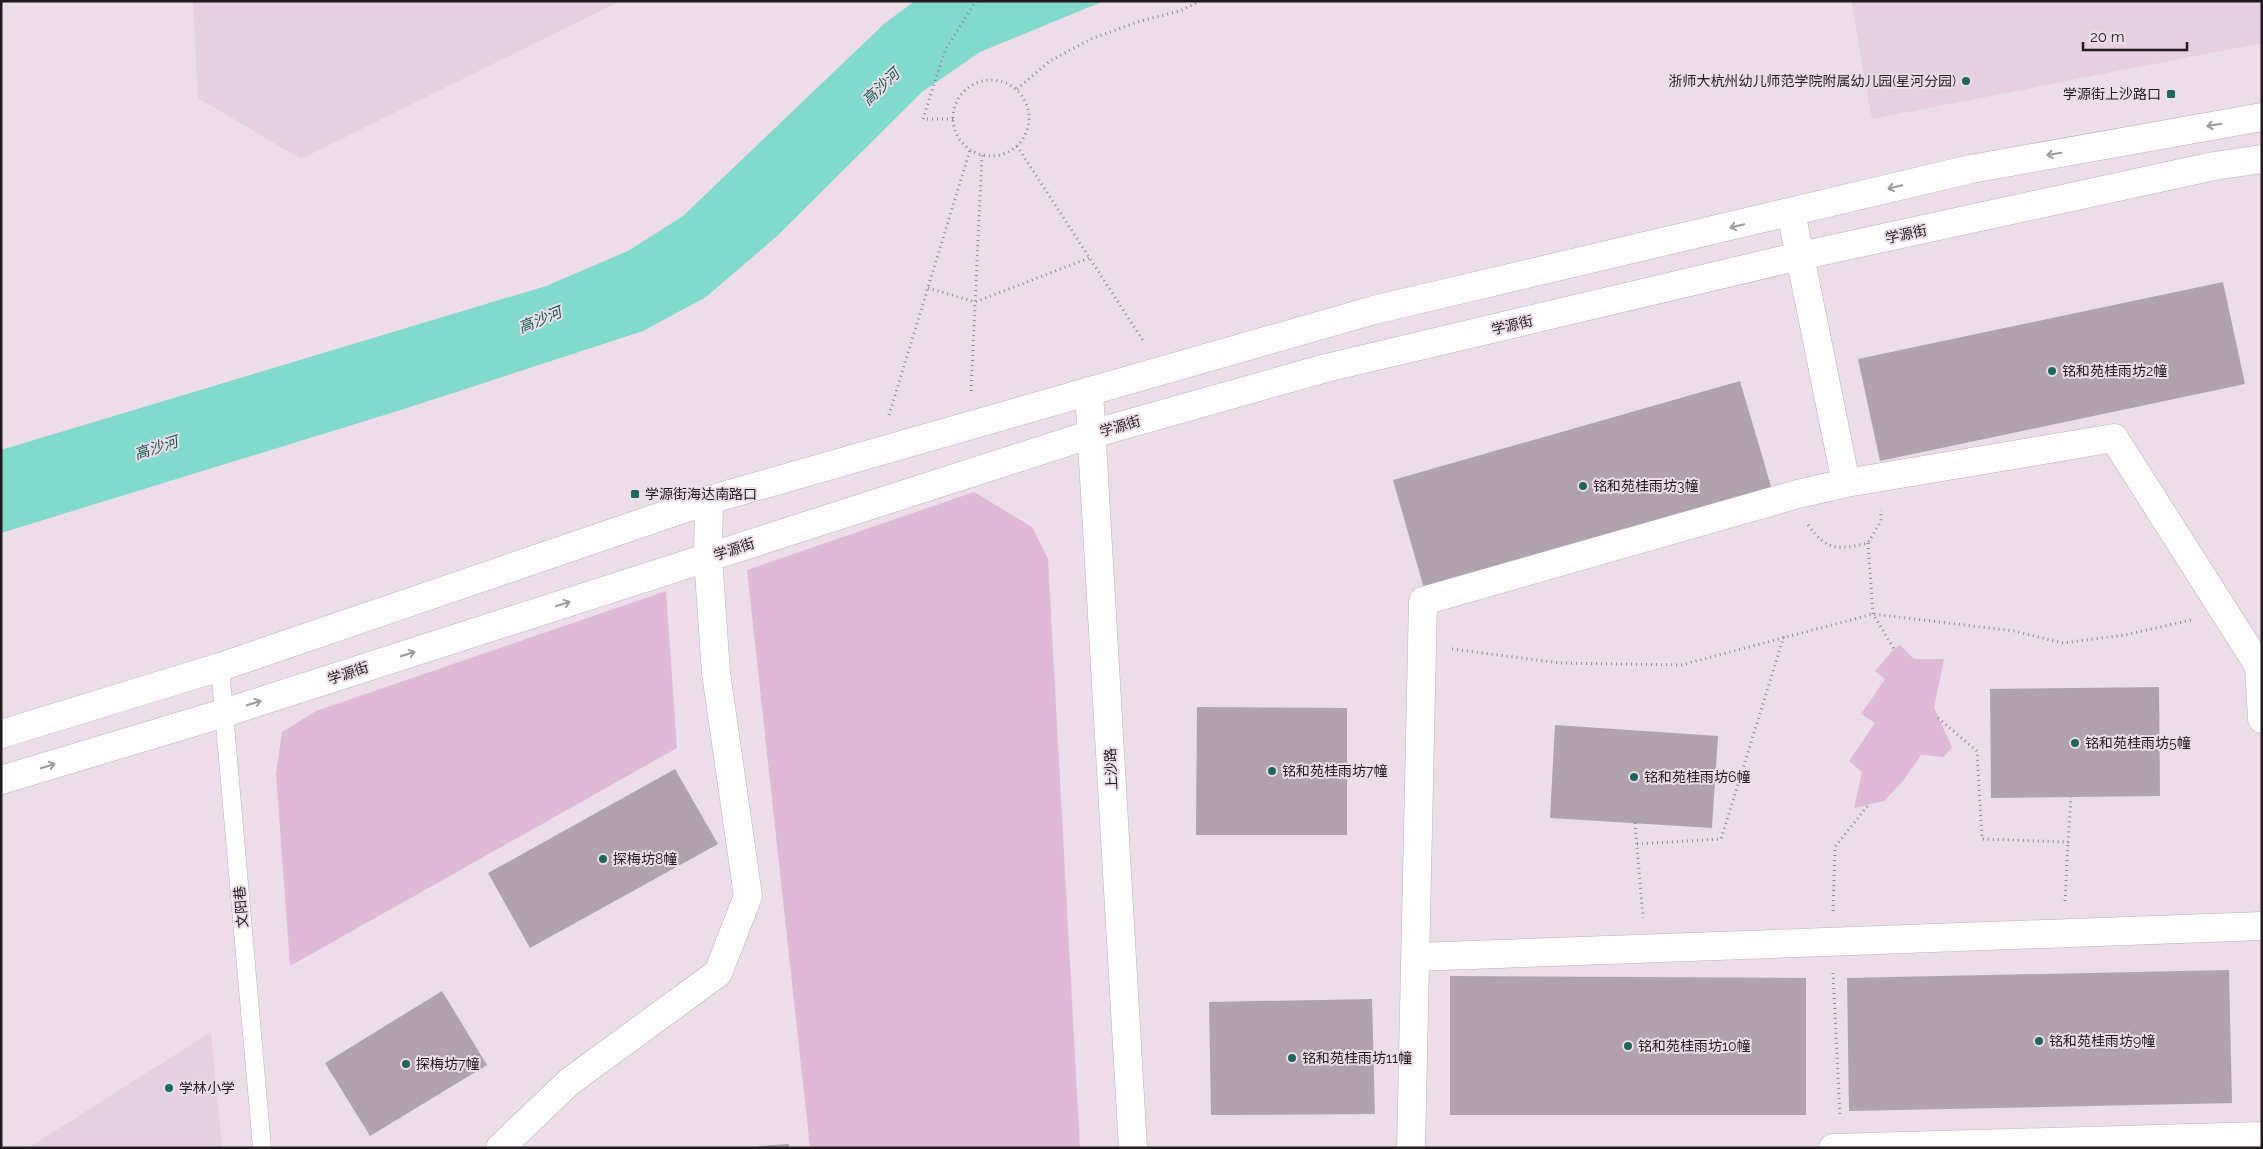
<svg xmlns="http://www.w3.org/2000/svg" width="2263" height="1149" font-family="Raleway,'Noto Sans SC',sans-serif">
  <style>
    .built { fill: #e5cfe1 }
    .green { fill: #e0b9d9 }
    .water { fill: #82d9cd }
    .building { fill: #b1a2ae }
    .lines { fill: none; stroke-linecap: round; stroke-linejoin: round }
    .lane-casing { stroke: #bbadb9; stroke-width: 19 }
    .street-casing { stroke: #bbadb9; stroke-width: 29 }
    .secondary-casing { stroke: #bbadb9; stroke-width: 29 }
    .path { stroke: #91868f; stroke-width: 3; stroke-dasharray: 1 4; stroke-linecap: butt }
    .lane { stroke: #fff; stroke-width: 18 }
    .street { stroke: #fff; stroke-width: 28 }
    .secondary { stroke: #fff; stroke-width: 28 }
    .oneway { stroke: #9b989b }
    .poi-dot { fill: #1c665d; stroke: #ecdde9; stroke-width: 2 }
    .labels { text-anchor: middle; dominant-baseline: central; stroke-width: 4; stroke-linejoin: round; paint-order: stroke }
    .poi-label { font-size: 14px; fill: #211b20; stroke: #ecdde9; text-anchor: start }
    .street-label { font-size: 14px; fill: #211b20; stroke: #ecdde9 }
    .water-label { font-size: 15px; font-style: italic; fill: #115b53; stroke: #ecdde9 }
  </style>
  <rect width="100%" height="100%" fill="#ecdde9"/>
  <path class="built" d="M193 1H620L301 159 198 98Z
    M1851 1H2262V43L1872 119Z
    M211 1032 222 1148H28Z"/>
  <path class="green" d="M974 492 1032 527 1048 559 1080 1148H810L747 570Z
    M666 591 677 748 290 966 276 774 282 732 316 711Z
    M1900 645 1914 659H1944L1934 708 1952 747 1944 757 1921 755 1903 781 1884 801 1854 808 1862 772 1849 761 1875 723 1861 714 1885 679 1875 671 1894 649Z"/>
  <path class="water" d="M915 1H1104L980 52 922 92 776 237 706 297 643 331 404 409 1 533V450L546 286 628 251 683 216 885 23Z"/>
  <path class="building" d="M2223 282 2245 384 1880 461 1858 359Z
    M1740 381 1773 493 1425 592 1393 480Z
    M2159 687 2160 796 1991 798 1990 689Z
    M1197 707 1347 708V835H1196Z
    M1555 725 1718 736 1712 828 1550 818Z
    M675 769 718 844 530 948 488 873Z
    M2229 970 2232 1103 1849 1111 1847 978Z
    M1450 976 1806 978V1115H1450Z
    M442 991 487 1065 370 1136 325 1063Z
    M1372 999 1375 1114 1211 1115 1209 1002Z
    M789 1144V1148H759V1146Z"/>
  <g class="lines">
    <defs>
      <path id="lane" d="M220 667 262 1148"/>
      <path id="street" d="M1846 483 2114 438 2259 666 2262 719
        M1416 957 2262 926
        M500 1148 569 1082 718 973 748 896 716 673 708 557 709 500
        M1411 1148 1423 601 1798 494 1846 483 1791 212
        M1833 1148 2262 1136"/>
      <path id="secondary" d="M1089 391 1133 1148
        M1 734 220 667 709 500 1374 310 1971 169 2262 117
        M1 780 224 713 1092 434 1326 368 1800 256 2214 166 2262 159"/>
    </defs>
    <use href="#lane" class="lane-casing"/>
    <use href="#street" class="street-casing"/>
    <use href="#secondary" class="secondary-casing"/>
    <path class="path" d="M953 118a38 38 0 1 1 76 0a38 38 0 1 1-76 0Z
      M1017 89 1050 61 1091 39 1137 22 1180 11 1200 1
      M953 119H923L945 50 976 1
      M1017 146 1144 342
      M928 288 975 302 1089 258
      M971 391 982 155
      M889 415 970 150
      M1808 525C1827 551 1838 550 1868 543L1881 521V510
      M1868 543 1873 614 1894 649
      M1452 649 1560 663 1681 665 1873 614 2014 631 2063 643 2125 635 2191 620
      M1938 718 1977 751 1982 839 2068 842 2071 797
      M1635 823 1643 918
      M1637 844 1721 839 1784 636
      M2065 901 2068 842
      M1833 911 1835 847 1869 804
      M1833 973 1840 1116"/>
    <use href="#lane" class="lane"/>
    <use href="#street" class="street"/>
    <use href="#secondary" class="secondary"/>
  </g>
  <defs><path id="oneway-shaft" d="M-6 0H5M1.5-3L5.5 0L1.5 3" fill="none" stroke-width="1.6" stroke-linecap="round" stroke-linejoin="round" transform="scale(1.25)"/></defs>
  <g class="oneway">
    <use href="#oneway-shaft" transform="translate(2214 125) rotate(170)"/>
    <use href="#oneway-shaft" transform="translate(2054 154) rotate(170)"/>
    <use href="#oneway-shaft" transform="translate(1895 187) rotate(166)"/>
    <use href="#oneway-shaft" transform="translate(1737 226) rotate(166)"/>
    <use href="#oneway-shaft" transform="translate(563 604) rotate(-18)"/>
    <use href="#oneway-shaft" transform="translate(408 654) rotate(-18)"/>
    <use href="#oneway-shaft" transform="translate(254 703) rotate(-18)"/>
    <use href="#oneway-shaft" transform="translate(48 766) rotate(-17)"/>
  </g>
  <g class="poi-dot">
    <circle cx="1966" cy="81" r="5"/>
    <rect x="2166" y="89" width="10" height="10" rx="2.5"/>
    <circle cx="2052" cy="371" r="5"/>
    <circle cx="1583" cy="486" r="5"/>
    <rect x="630" y="489" width="10" height="10" rx="2.5"/>
    <circle cx="2075" cy="743" r="5"/>
    <circle cx="1272" cy="771" r="5"/>
    <circle cx="1634" cy="777" r="5"/>
    <circle cx="603" cy="859" r="5"/>
    <circle cx="2039" cy="1041" r="5"/>
    <circle cx="1628" cy="1046" r="5"/>
    <circle cx="1292" cy="1058" r="5"/>
    <circle cx="406" cy="1064" r="5"/>
    <circle cx="169" cy="1088" r="5"/>
  </g>
  <g class="labels">
    <g class="poi-label">
      <text x="1956" y="81" text-anchor="end">浙师大杭州幼儿师范学院附属幼儿园(星河分园)</text>
      <text x="2161" y="94" text-anchor="end">学源街上沙路口</text>
      <text x="2062" y="371">铭和苑桂雨坊2幢</text>
      <text x="1593" y="486">铭和苑桂雨坊3幢</text>
      <text x="645" y="494">学源街海达南路口</text>
      <text x="2085" y="743">铭和苑桂雨坊5幢</text>
      <text x="1282" y="771">铭和苑桂雨坊7幢</text>
      <text x="1644" y="777">铭和苑桂雨坊6幢</text>
      <text x="613" y="859">探梅坊8幢</text>
      <text x="2049" y="1041">铭和苑桂雨坊9幢</text>
      <text x="1638" y="1046">铭和苑桂雨坊10幢</text>
      <text x="1302" y="1058">铭和苑桂雨坊11幢</text>
      <text x="416" y="1064">探梅坊7幢</text>
      <text x="179" y="1088">学林小学</text>
    </g>
    <g class="street-label">
      <text transform="translate(1906 234) rotate(-12)">学源街</text>
      <text transform="translate(1512 325) rotate(-13)">学源街</text>
      <text transform="translate(1120 426) rotate(-16)">学源街</text>
      <text transform="translate(734 549) rotate(-18)">学源街</text>
      <text transform="translate(348 673) rotate(-18)">学源街</text>
      <text transform="translate(1111 769) rotate(-93)">上沙路</text>
      <text transform="translate(241 907) rotate(-95)">文阳巷</text>
    </g>
    <g class="water-label">
      <text transform="translate(881 87) rotate(-44)">高沙河</text>
      <text transform="translate(540 320) rotate(-22)">高沙河</text>
      <text transform="translate(156 448) rotate(-18)">高沙河</text>
    </g>
  </g>
  <rect width="2263" height="1149" fill="none" stroke="#211b20" stroke-width="5"/>
  <path d="M2083 42v8h104v-8" fill="none" stroke="#211b20" stroke-width="2.5"/>
  <text x="2090" y="42" font-size="15" fill="#211b20" stroke="#ecdde9" stroke-width="4" paint-order="stroke">20 m</text>
</svg>
